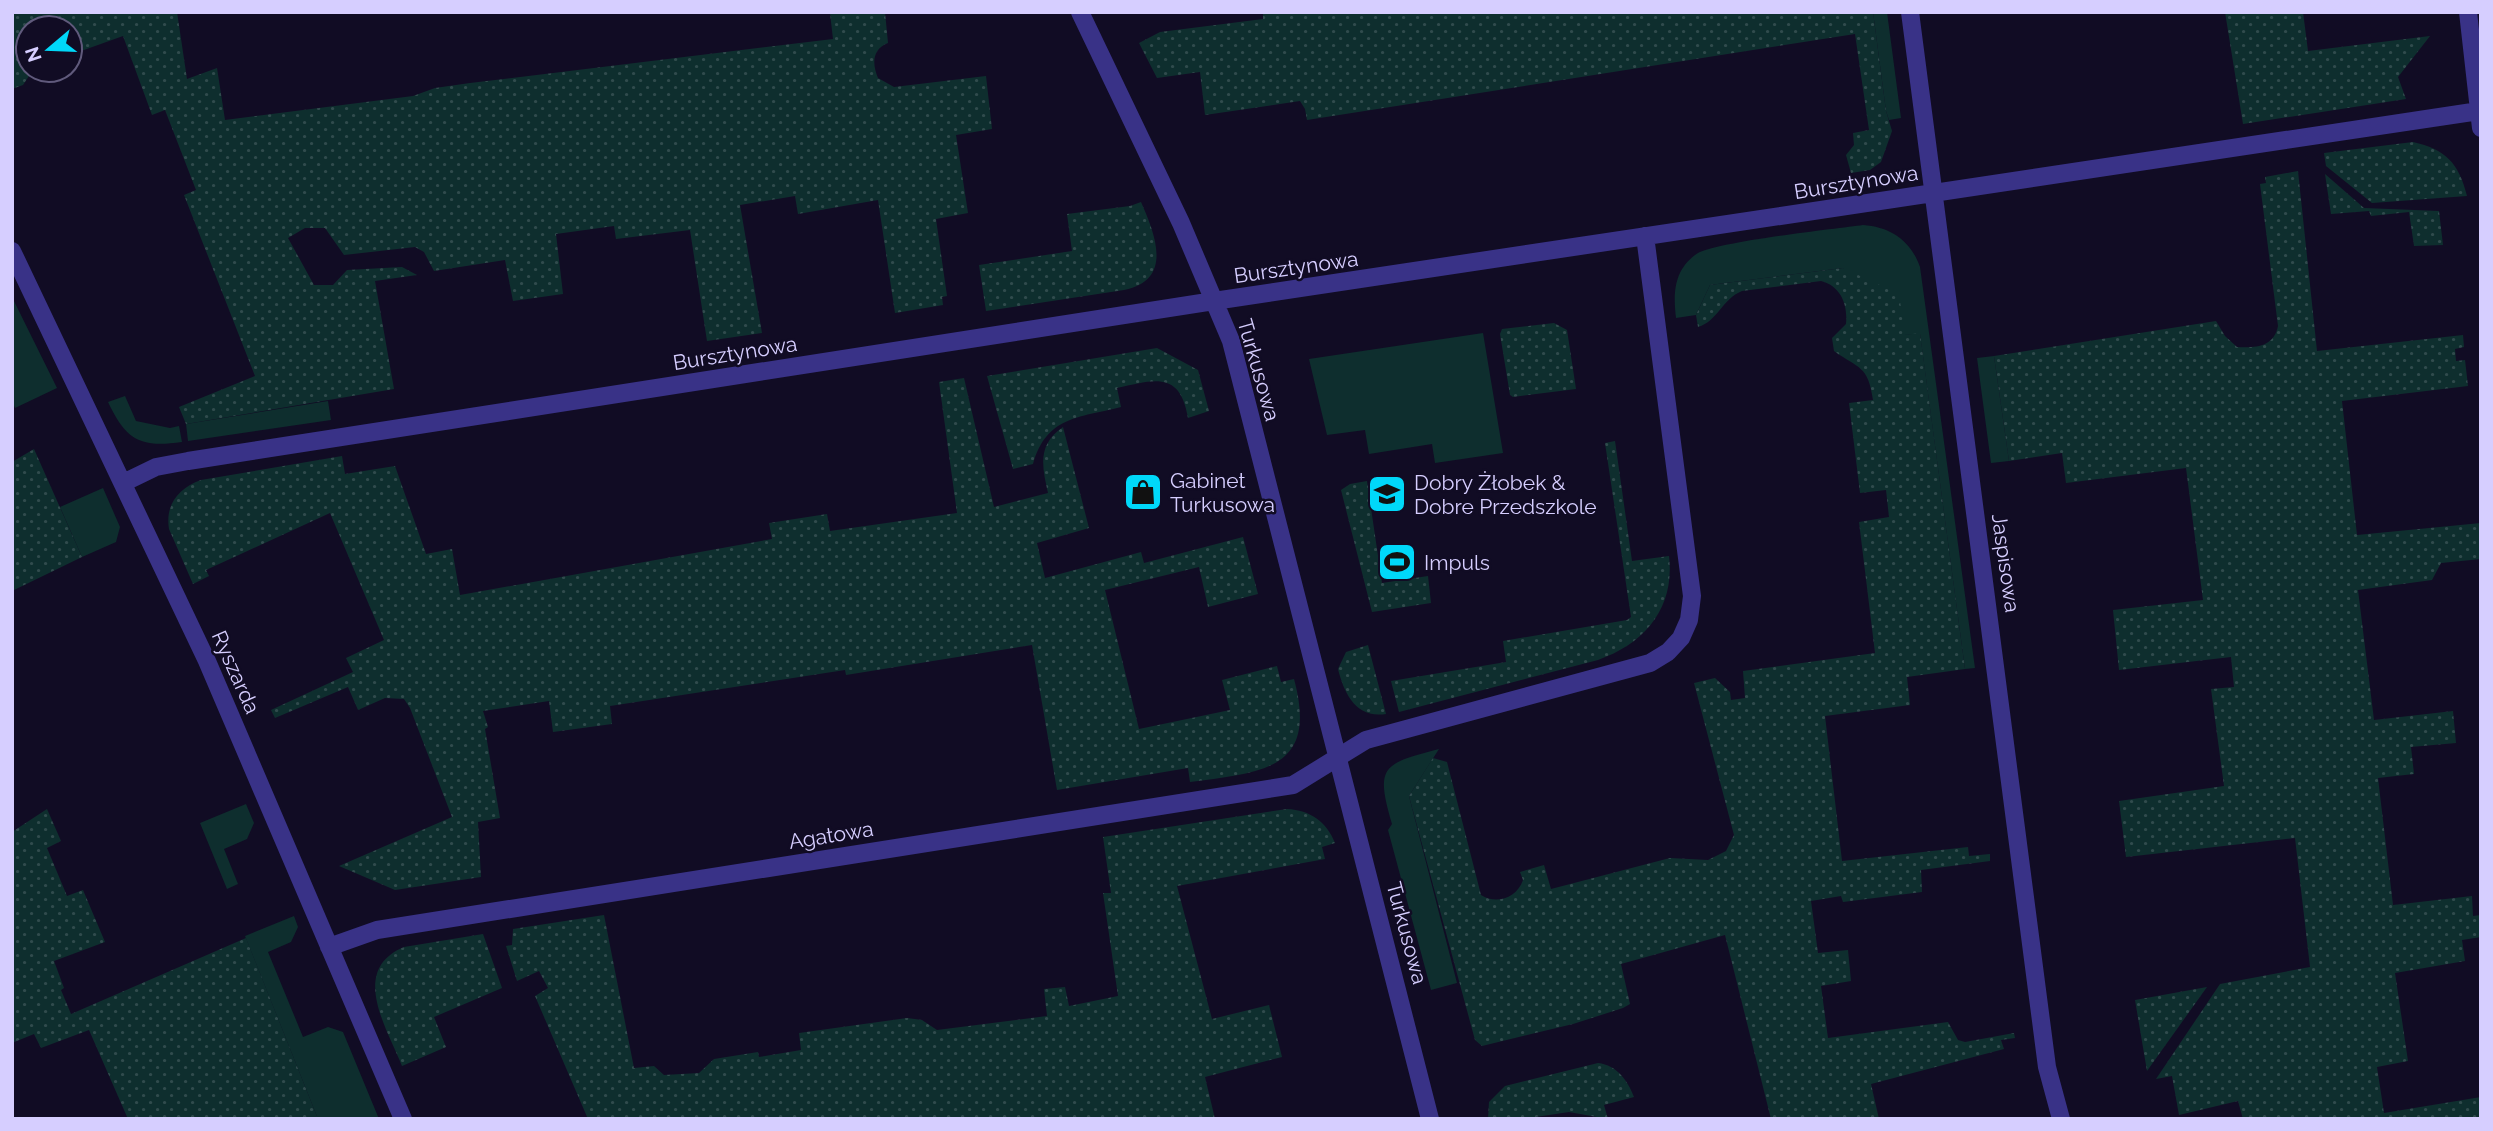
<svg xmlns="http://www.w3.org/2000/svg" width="2493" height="1131" font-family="Raleway,sans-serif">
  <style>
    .green { fill: #0e2e2e }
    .garden { fill: url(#garden-dots) }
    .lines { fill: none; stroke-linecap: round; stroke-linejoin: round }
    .minor { stroke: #393287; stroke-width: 18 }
    .labels { text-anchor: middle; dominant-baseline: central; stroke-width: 5; stroke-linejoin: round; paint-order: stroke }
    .street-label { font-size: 21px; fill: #d6ceff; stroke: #110c24 }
    .poi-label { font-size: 21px; fill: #d6ceff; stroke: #110c24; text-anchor: start }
  </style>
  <defs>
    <pattern id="garden-dots" width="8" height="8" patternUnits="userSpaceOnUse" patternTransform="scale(1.75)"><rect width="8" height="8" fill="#0e2e2e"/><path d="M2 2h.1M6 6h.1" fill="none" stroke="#304b4d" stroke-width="1.8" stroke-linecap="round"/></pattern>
  </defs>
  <rect width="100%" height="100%" fill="#110c24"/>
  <path class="green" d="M1873 12H1887L1901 118 1889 120 1886 111Z
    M1863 225C1891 227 1911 241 1920 267L1975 668 1965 669 1920 334 1905 335 1843 268 1710 285 1696 315 1676 318C1673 293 1674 271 1695 255 1711 242 1835 229 1863 225Z
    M12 297 57 388 15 408 12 401Z
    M1483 333 1503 453 1435 463 1432 444 1369 454 1365 430 1327 435 1309 359Z
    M1994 356 2009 461 1991 463 1977 358Z
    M125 396 136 421 170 428 179 426 182 442C140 448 126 440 108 402Z
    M328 401 331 420 188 441 186 424Z
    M103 488 120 527 116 542 82 557 60 507Z
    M1439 749 1409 796 1457 983 1431 990 1388 830 1392 824C1375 766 1382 764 1439 749Z
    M246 804 254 823 247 839 224 849 238 884 227 889 200 823Z
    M294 916 298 927 291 942 268 952 303 1037 328 1027 343 1032 379 1119H318L245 936Z"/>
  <path class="garden" d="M12 12H177L187 79 217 68 225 120 413 96 435 88 470 83 833 39 830 13 885 12 888 43C872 49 872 64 878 78L894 87 986 76 992 129 956 135 968 213 936 219 947 296 942 297 943 305 895 313 878 200 798 214 795 196 740 205 762 333 707 341 690 230 616 239 614 226 556 234 563 294 513 301 505 260 434 271 424 252 415 247 344 255 325 228H305L288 238 314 285H333L347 270 402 267 417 275 375 281 394 389 186 424 179 407 255 376 184 195 196 190 165 110 152 115 123 36 70 55V28H28V70H33L23 85 12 89Z
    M1263 12H1873L1886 111 1892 131 1881 162 1870 170 1851 173 1846 155 1854 145 1853 133 1869 130 1855 34 1307 120 1305 109 1300 101 1205 115 1200 72 1157 78 1139 43 1160 32 1263 19Z
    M2225 12H2303L2308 51 2430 36 2398 77 2406 99 2243 124Z
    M2413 142C2445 149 2459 163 2467 196L2372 203 2326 166 2324 153Z
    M2298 171 2317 351 2463 335 2464 347 2455 349 2456 361 2465 360 2468 386 2342 401 2357 535 2481 523V559L2441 563 2432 580 2358 590 2374 720 2453 711 2456 743 2411 747 2414 774 2378 778 2393 905 2472 896 2473 916 2481 915V937L2462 940 2465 961 2395 973 2408 1061 2377 1067 2384 1113 2481 1097V1119H2243L2238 1101 2179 1115 2172 1076 2156 1079 2220 984 2310 967 2295 838 2126 857 2119 801 2224 786 2211 689 2234 687 2231 657 2119 670 2113 610 2203 600 2186 468 2066 483 2062 453 2009 461 1994 356 2216 321 2225 336 2237 347C2256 348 2274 347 2278 326L2260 184 2266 183 2265 177Z
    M2325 174 2364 208 2439 211 2443 245 2414 246 2409 212 2371 216 2369 211 2331 214Z
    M1141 202C1154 232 1175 280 1124 290L986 311 979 265 1072 251 1067 214 1130 206Z
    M1843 268 1899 294 1905 335 1920 333 1965 669 1907 677 1910 705 1825 716 1842 861 1968 847 1969 856 1990 854V861L1921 870 1922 892 1843 902 1841 896 1811 901 1818 953 1848 950 1851 981 1821 986 1828 1038 1948 1022 1958 1040 1965 1042 2014 1033 2015 1038 2001 1040 2004 1049 1871 1084 1879 1119H1771L1725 935 1621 964 1630 1004 1623 1008 1573 1024 1482 1046 1475 1040 1409 796 1433 758 1447 762 1481 895C1496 905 1517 898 1523 880L1520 872 1544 865 1551 889 1670 858 1708 860 1726 851 1734 835 1694 683 1715 678 1730 692 1731 700 1745 698 1743 671 1875 653 1859 522 1889 517 1886 490 1860 493 1849 403 1873 400C1868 365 1859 369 1834 351L1832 338 1846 324C1848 305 1841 286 1821 281L1742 291C1722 299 1718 321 1698 327L1696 315 1710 285Z
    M1554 323 1567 330 1576 389 1513 397 1510 395 1500 334 1502 329Z
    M1157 348 1198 370 1209 411 1188 418C1180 370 1154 380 1117 388L1121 407C1078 418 1047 416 1033 464L1013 469 987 376Z
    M964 378 994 507 1048 493C1042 466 1037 445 1063 427L1089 528 1037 543 1045 578 1141 552 1144 563 1243 537 1258 594 1208 607 1199 567 1105 590 1139 729 1230 710 1222 680 1277 666 1281 682 1294 679C1319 771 1261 772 1190 782L1188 768 1057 790 1032 645 846 675 845 670 610 706 612 724 553 732 549 701 483 711 488 727 485 729 500 818 478 822 481 877 395 890 339 866 452 817 410 708 404 699 385 698 358 710 348 687 275 718 271 710 353 672 346 658 384 640 330 513 206 570 209 576 193 584 169 529C165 504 179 488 201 480L342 456 345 474 395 466 426 554 452 549 460 595 772 539 769 523 827 514 830 531 957 513 939 382Z
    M1615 441 1632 561 1669 556C1675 607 1646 643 1598 660L1399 712 1391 681 1506 662 1503 641 1627 620 1631 617 1605 443Z
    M34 449 82 557 12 591V462Z
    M1367 481 1382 583 1428 576 1431 603 1372 612 1341 490 1350 484Z
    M1368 645 1386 714C1356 719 1344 693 1338 669L1346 652Z
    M47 809 61 841 47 848 67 896 83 890 105 942 54 961 64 988 61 990 71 1014 246 938 318 1119H128L89 1030 41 1048 34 1034 12 1043V832Z
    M1287 809C1310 810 1327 822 1335 843L1322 847 1325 859 1177 886 1212 1019 1269 1005 1282 1057 1205 1077 1215 1119H588L535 996 548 988 539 971 517 981 506 946 512 945 513 929 604 915 634 1068 654 1066 664 1075 699 1073 714 1059 758 1052 759 1057 801 1050 799 1033 907 1018 922 1020 937 1030 1047 1016 1044 989 1065 987 1069 1006 1118 996 1103 893H1111L1103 837Z
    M483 934 502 988 434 1017 446 1047 402 1066C387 1028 349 970 404 947Z
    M2207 987 2147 1071 2135 1000Z
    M1598 1063C1617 1065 1628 1081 1634 1097L1604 1105 1608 1119 1569 1112 1523 1119H1488L1489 1102 1505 1086Z"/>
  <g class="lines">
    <path class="minor" d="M1080 12 1181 223 1231 341 1430 1119
      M1910 12 2047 1067 2061 1119
      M2468 12 2481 128
      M12 251 207 661 403 1119
      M123 483 156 467 188 461 1214 301 2479 111
      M329 947 377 930 1293 785 1366 740 1650 663 1668 652 1681 638 1689 620 1692 596 1645 236"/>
  </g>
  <defs>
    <symbol id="shop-square" viewBox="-11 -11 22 22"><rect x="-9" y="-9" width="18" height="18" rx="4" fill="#00d8f9" stroke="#110c24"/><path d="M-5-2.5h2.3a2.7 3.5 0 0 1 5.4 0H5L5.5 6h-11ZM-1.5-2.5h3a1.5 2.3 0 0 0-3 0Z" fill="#111"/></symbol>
    <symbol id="school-square" viewBox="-11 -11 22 22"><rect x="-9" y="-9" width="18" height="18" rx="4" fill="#00d8f9" stroke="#110c24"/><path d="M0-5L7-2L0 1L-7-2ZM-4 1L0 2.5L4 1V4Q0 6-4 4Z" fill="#111"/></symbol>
    <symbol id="stadium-square" viewBox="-11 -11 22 22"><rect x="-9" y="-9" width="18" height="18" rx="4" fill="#00d8f9" stroke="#110c24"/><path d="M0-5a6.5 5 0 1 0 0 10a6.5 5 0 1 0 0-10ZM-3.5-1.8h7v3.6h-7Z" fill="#111"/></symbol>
  </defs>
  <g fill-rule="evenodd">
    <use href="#shop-square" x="1121" y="470" width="44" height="44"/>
    <use href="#school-square" x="1365" y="472" width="44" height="44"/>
    <use href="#stadium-square" x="1375" y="540" width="44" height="44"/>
  </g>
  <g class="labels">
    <g class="street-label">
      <text transform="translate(1856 182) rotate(-9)">Bursztynowa</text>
      <text transform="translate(1296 267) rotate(-8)">Bursztynowa</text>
      <text transform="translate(735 353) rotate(-9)">Bursztynowa</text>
      <text transform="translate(1259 370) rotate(74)">Turkusowa</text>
      <text transform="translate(2006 563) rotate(82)">Jaspisowa</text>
      <text transform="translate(236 672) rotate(66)">Ryszarda</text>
      <text transform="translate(831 835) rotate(-9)">Agatowa</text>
      <text transform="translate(1407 933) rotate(75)">Turkusowa</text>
    </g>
    <g class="poi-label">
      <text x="1170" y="480">Gabinet<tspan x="1170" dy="24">Turkusowa</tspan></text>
      <text x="1414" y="482">Dobry Żłobek &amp;<tspan x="1414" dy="24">Dobre Przedszkole</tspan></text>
      <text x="1424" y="562">Impuls</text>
    </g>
  </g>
  <rect width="2493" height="1131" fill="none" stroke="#d6ceff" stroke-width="28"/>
  <g transform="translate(49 49) rotate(251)"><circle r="33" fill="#110c24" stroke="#605a7c" stroke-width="2"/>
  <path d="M0-5L12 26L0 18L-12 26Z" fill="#00d8f9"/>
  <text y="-10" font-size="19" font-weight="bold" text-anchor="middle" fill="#d6ceff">N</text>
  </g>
</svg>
